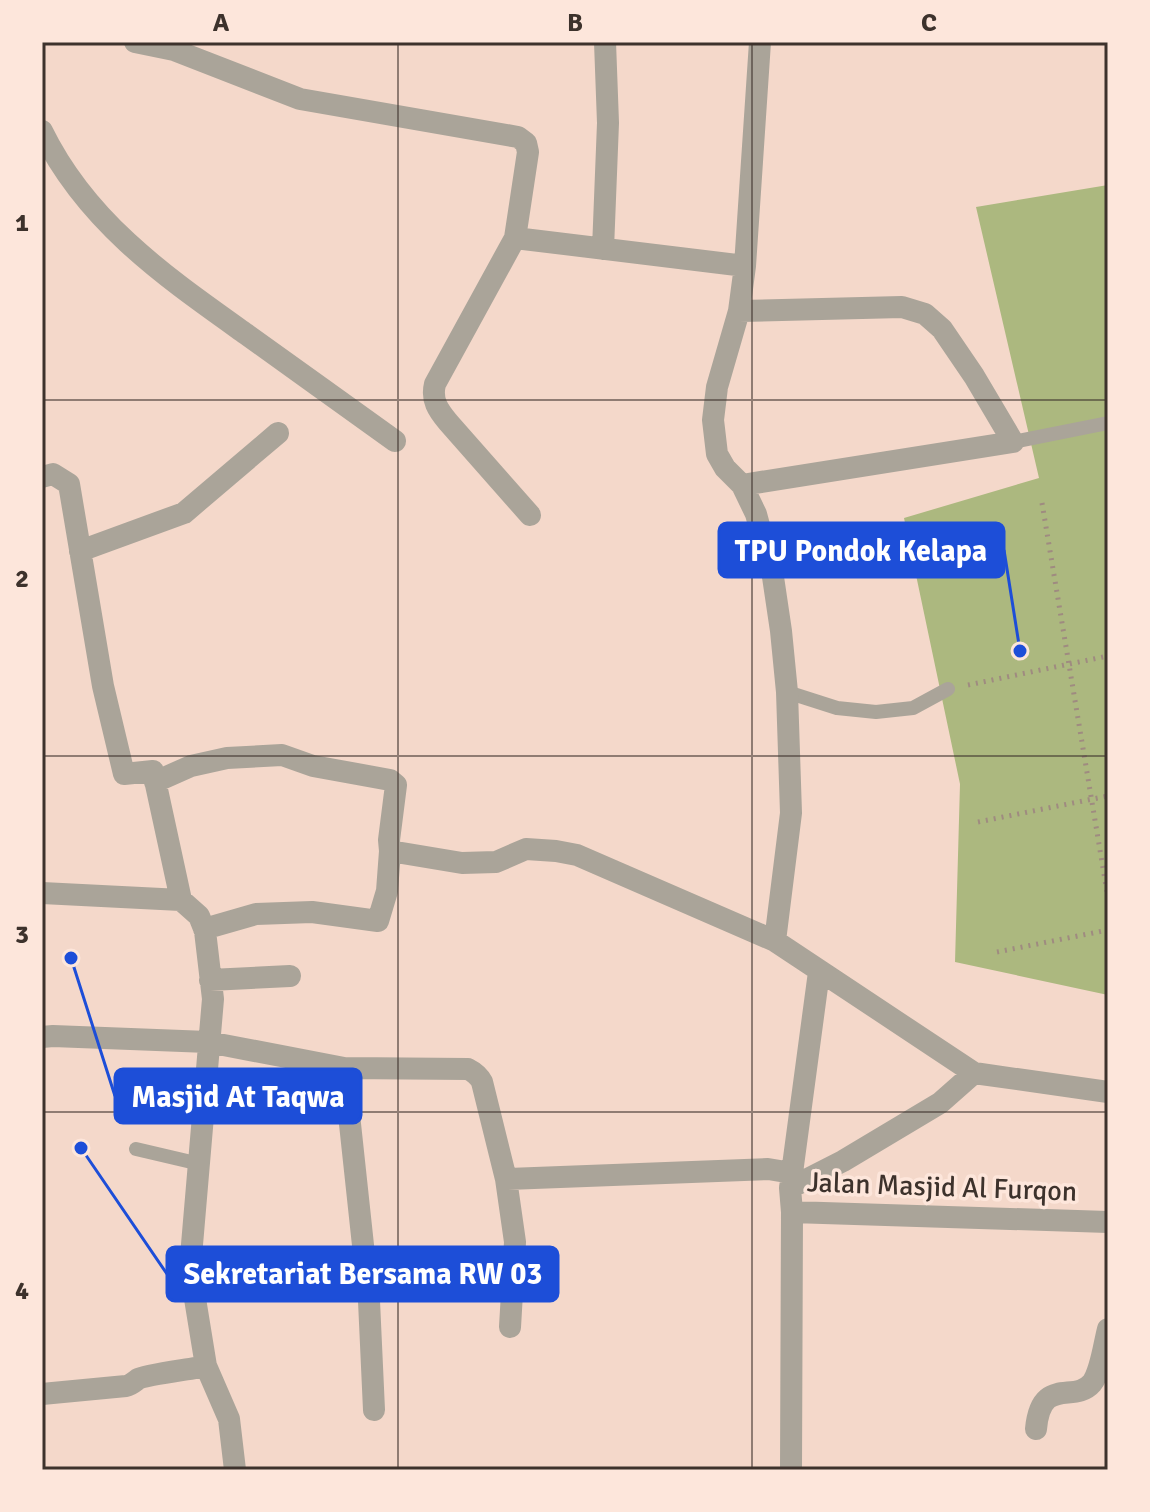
<svg xmlns="http://www.w3.org/2000/svg" width="1150" height="1512" font-family="Signika,sans-serif">
  <style>
    .green { fill: #acb87f }
    .lines { fill: none; stroke-linecap: round; stroke-linejoin: round }
    .path { stroke: #9f8b80; stroke-width: 5; stroke-dasharray: 2 6; stroke-linecap: butt }
    .service { stroke: #aaa499; stroke-width: 14 }
    .minor { stroke: #aaa499; stroke-width: 22 }
    .grid { fill: none; stroke: #3d322c; stroke-width: 2; stroke-opacity: 0.55 }
    .labels { text-anchor: middle; dominant-baseline: central; stroke-width: 7; stroke-linejoin: round; paint-order: stroke }
    .street-label { font-size: 28px; fill: #3d322c; stroke: #fde6db }
    .leader { fill: none; stroke: #1d4ed8; stroke-width: 3 }
    .callout-dot { fill: #1d4ed8; stroke: #fde6db; stroke-width: 3 }
    .callout { fill: #1d4ed8; stroke: #1d4ed8; stroke-width: 3 }
    .callout-label { font-size: 30px; text-anchor: middle; font-weight: bold; fill: #fff }
    .neatline { fill: none; stroke: #3d322c; stroke-width: 3 }
    .grid-label { font-size: 26px; text-anchor: middle; font-weight: bold; fill: #3d322c }
  </style>
  <rect width="100%" height="100%" fill="#f4d8ca"/>
  <path class="green" d="M1108 185V995L955 962 960 784 904 518 1039 478 976 207Z"/>
  <g class="lines">
    <path class="path" d="M1042 503 1108 898
      M968 685 1108 656
      M978 822 1108 796
      M997 952 1108 930"/>
    <path class="service" d="M1013 442 1108 423
      M787 692 837 708 876 712 913 708 948 689
      M136 1149 200 1164"/>
    <path class="minor" d="M135 42 174 50 300 99 518 137 526 143 528 152 515 238 745 266
      M760 42 745 266 739 311 717 387 713 420 717 454 725 468 742 485 756 514 773 577 781 631 787 692 791 813 775 941
      M42 131C87 223 166 277 246 334 296 370 345 405 395 441
      M515 238 435 384C431 400 438 410 448 422L530 515
      M603 249 608 123 605 42
      M739 311 902 307 925 314 942 329 974 376 1013 442 742 485
      M42 477 53 474 69 484 103 686 124 774 153 771 181 900
      M80 551 184 513 278 433
      M155 782 191 766 227 758 282 755 313 766 390 780 396 785 389 840 390 851 387 891 378 921 312 912 256 914 204 929
      M390 851 462 863 496 862 526 849 556 851 577 855 775 941 974 1073 1108 1092
      M42 893 181 900 199 916 205 931 213 999 190 1268 206 1366 229 1419 235 1470
      M210 980 290 976
      M42 1037 53 1036 208 1042 344 1068 468 1069C474 1072 479 1076 482 1082L506 1179 515 1242 510 1327
      M344 1068 369 1301 374 1410
      M792 1173 819 972
      M506 1179 768 1169 792 1173 790 1188
      M792 1212 1108 1222
      M42 1394 126 1386C131 1385 134 1382 138 1379 145 1375 193 1369 206 1366
      M1036 1429C1041 1375 1074 1404 1092 1383 1101 1371 1104 1344 1108 1329
      M791 1470 792 1212 790 1188 843 1161 940 1103 974 1073"/>
  </g>
  <path class="grid" d="M398 42V1470M752 42V1470M42 400H1108M42 756H1108M42 1112H1108"/>
  <g class="labels">
    <g class="street-label">
      <text transform="translate(942 1187) rotate(2)">Jalan Masjid Al Furqon</text>
    </g>
  </g>
  <path class="leader" d="M1020 651L1004 550M71 958L115 1096M81 1148L167 1274"/>
  <g class="callout-dot">
    <circle cx="1020" cy="651" r="8"/>
    <circle cx="71" cy="958" r="8"/>
    <circle cx="81" cy="1148" r="8"/>
  </g>
  <g class="callout">
    <rect x="719" y="523" width="285" height="54" rx="8"/>
    <rect x="115" y="1069" width="246" height="54" rx="8"/>
    <rect x="167" y="1247" width="391" height="54" rx="8"/>
  </g>
  <g class="callout-label">
    <text x="861" y="561">TPU Pondok Kelapa</text>
    <text x="238" y="1107">Masjid At Taqwa</text>
    <text x="363" y="1284">Sekretariat Bersama RW 03</text>
  </g>
  <rect width="1150" height="1512" fill="none" stroke="#fde6db" stroke-width="88"/>
  <rect x="44" y="44" width="1062" height="1424" class="neatline"/>
  <g class="grid-label">
    <text x="221" y="31">A</text>
    <text x="575" y="31">B</text>
    <text x="929" y="31">C</text>
    <text x="22" y="231">1</text>
    <text x="22" y="587">2</text>
    <text x="22" y="943">3</text>
    <text x="22" y="1299">4</text>
  </g>
</svg>
